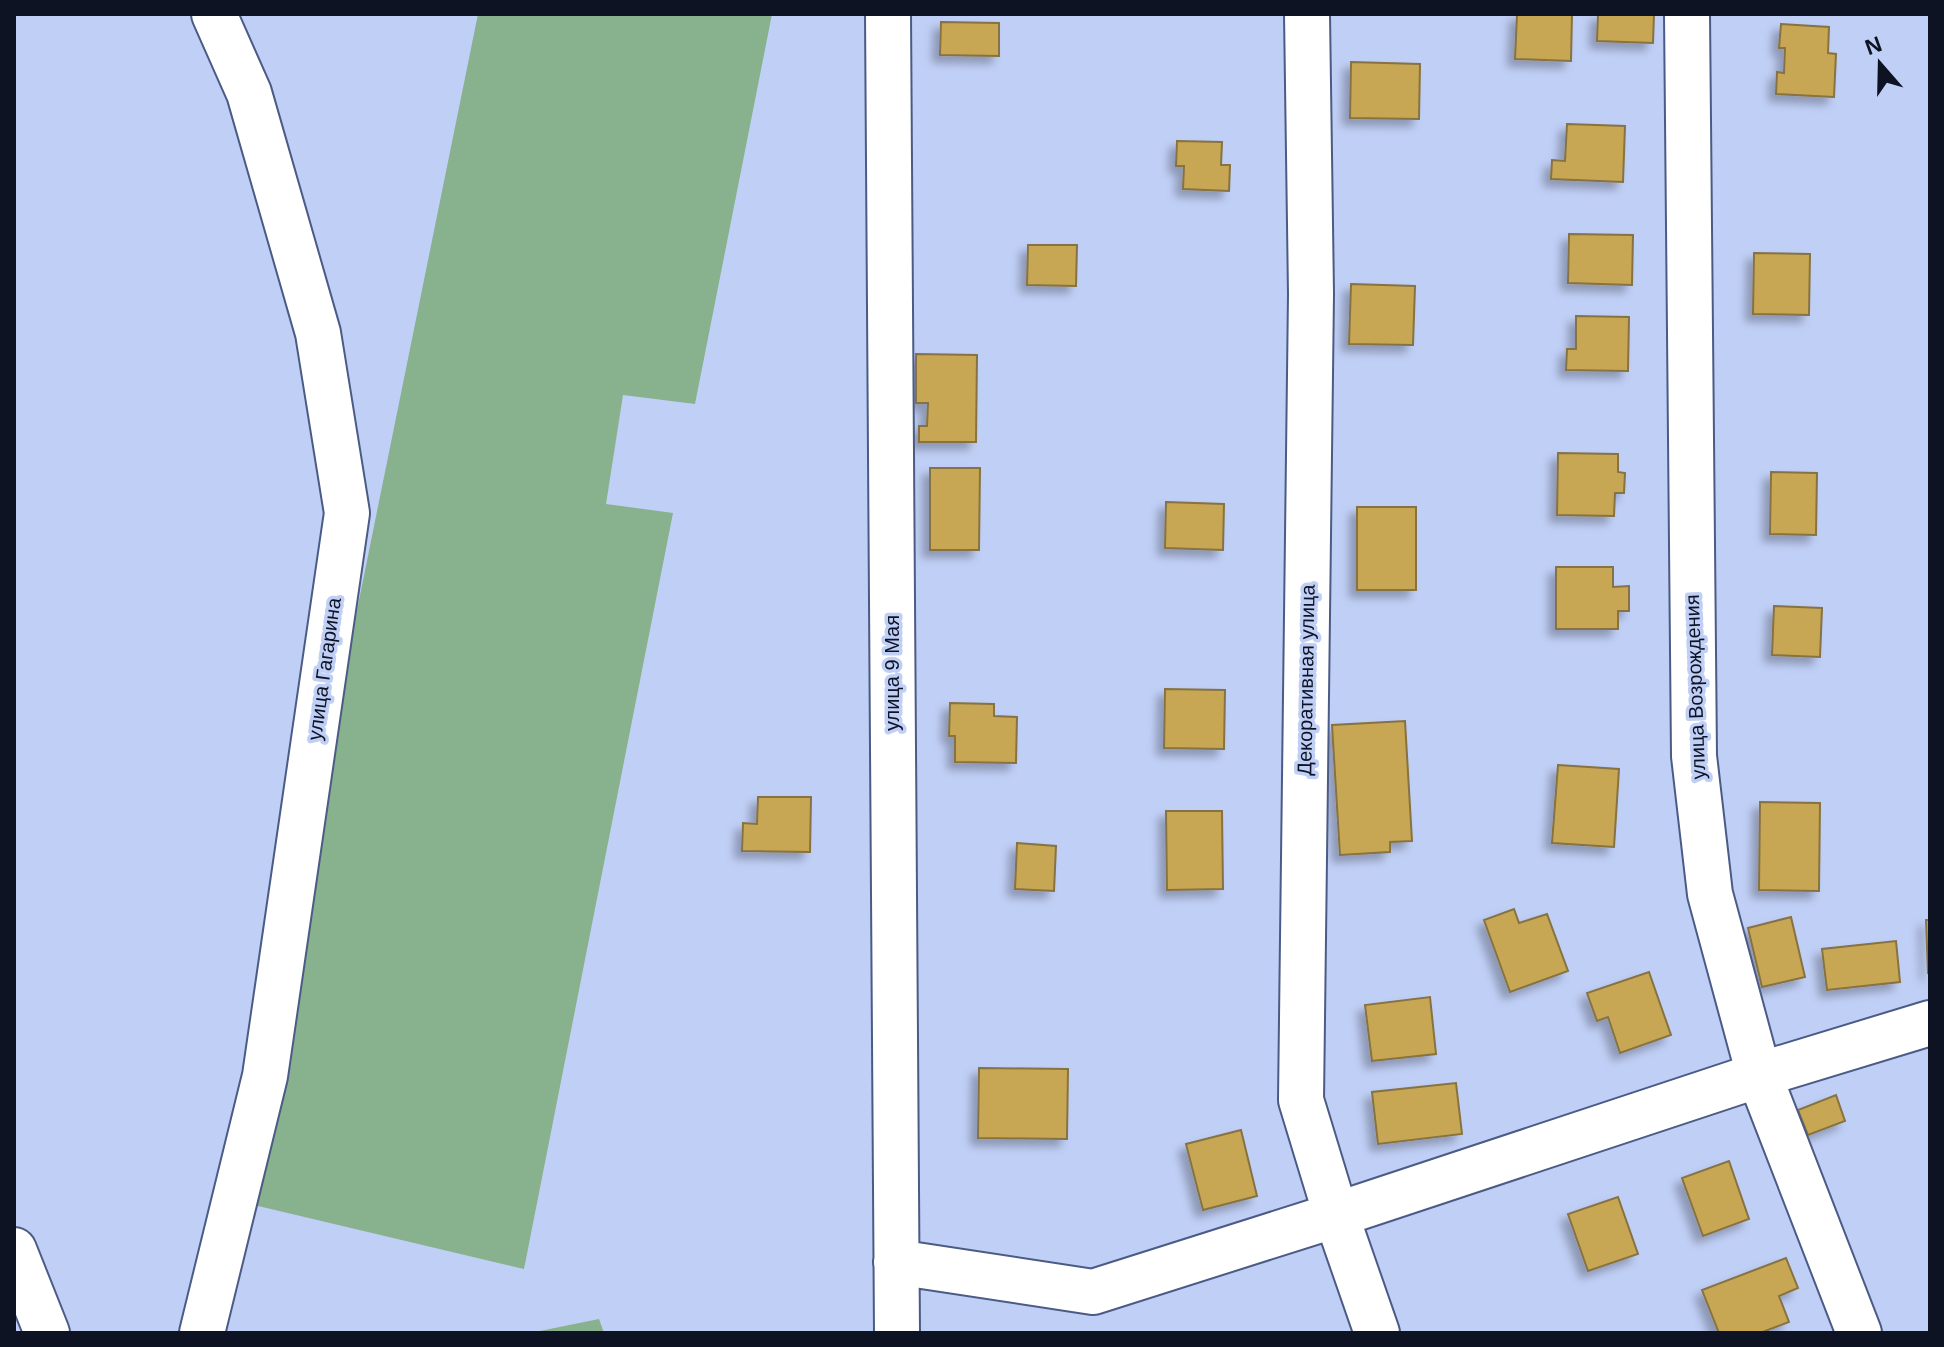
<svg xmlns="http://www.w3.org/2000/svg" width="1944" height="1347" font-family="Helvetica,sans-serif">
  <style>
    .green { fill: #88b18d }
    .building { fill: #c7a753; stroke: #867242; stroke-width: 2; filter: url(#shadow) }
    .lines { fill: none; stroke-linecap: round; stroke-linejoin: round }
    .minor-casing { stroke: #4b5b85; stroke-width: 48 }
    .minor { stroke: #fff; stroke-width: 44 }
    .labels { text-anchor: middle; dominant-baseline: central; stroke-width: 7; stroke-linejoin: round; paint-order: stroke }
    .street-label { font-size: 20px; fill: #0e1324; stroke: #c0cff6 }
  </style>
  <defs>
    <filter id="shadow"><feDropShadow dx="-7" dy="7" stdDeviation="4" flood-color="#0004"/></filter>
  </defs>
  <rect width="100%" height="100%" fill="#c0cff6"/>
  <path class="green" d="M478 14H772L695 404 623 395 606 504 673 513 524 1269 237 1201Z
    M599 1319 604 1333H530Z"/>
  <path class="building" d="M1517 14H1572L1571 61 1515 59Z
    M1598 14H1654L1653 43 1597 41Z
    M941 22 999 23V56L940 55Z
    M1781 24 1829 27 1828 53 1836 54 1834 97 1776 94 1777 72 1784 73 1785 48H1779Z
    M1351 62 1420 64 1419 119 1350 118Z
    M1567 124 1625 126 1623 182 1551 179 1552 160 1565 161Z
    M1177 141 1222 142 1221 165H1230L1229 191 1183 189 1184 166H1176Z
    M1569 234 1633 235 1632 285 1568 283Z
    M1028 245H1077L1076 286 1027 285Z
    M1754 253 1810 254 1809 315 1753 314Z
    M1351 284 1415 286 1413 345 1349 344Z
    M1576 316 1629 317 1628 371 1566 370 1567 349H1576Z
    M916 354 977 355 976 442H919V426H927L928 403H916Z
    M1558 453 1618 454V472L1625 473 1624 493H1615L1614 516 1557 515Z
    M930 468H980L979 550H930Z
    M1771 472 1817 473 1816 535 1770 534Z
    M1166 502 1224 504 1223 550 1165 548Z
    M1357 507H1416V590H1357Z
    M1556 567H1613V587L1629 586V611H1618V629H1556Z
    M1774 606 1822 608 1820 657 1772 655Z
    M1165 689 1225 690 1224 749 1164 748Z
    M950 703 994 704V716L1017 717 1016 763 955 762V736H949Z
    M1405 721 1412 841 1390 842V852L1340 855 1332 725Z
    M1558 765 1619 769 1614 847 1552 843Z
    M758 797H811L810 852 742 851 743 823 757 824Z
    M1760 802 1820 803 1819 891 1759 890Z
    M1166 811H1222L1223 889 1167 890Z
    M1017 843 1056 846 1054 891 1015 889Z
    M1514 909 1519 923 1547 914 1568 971 1510 992 1484 920Z
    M1791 917 1805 977 1762 987 1748 928Z
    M1926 920H1930V973H1928Z
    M1896 941 1900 982 1827 990 1822 949Z
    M1649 972 1671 1035 1620 1053 1608 1017 1597 1021 1587 993Z
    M1430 997 1436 1054 1372 1061 1365 1005Z
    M979 1068 1068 1069 1067 1139 978 1138Z
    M1456 1083 1462 1134 1378 1144 1372 1092Z
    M1836 1095 1845 1121 1808 1135 1798 1110Z
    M1241 1130 1257 1196 1203 1210 1186 1144Z
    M1729 1161 1749 1219 1703 1236 1682 1178Z
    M1618 1197 1638 1254 1588 1271 1568 1214Z
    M1786 1258 1798 1288 1779 1296 1789 1322 1760 1333H1719L1702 1290Z"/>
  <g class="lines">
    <defs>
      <path id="minor" d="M888 14 897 1333
        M1307 14 1311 294 1301 1100 1336 1215 1377 1333
        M1687 14 1694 756 1710 894 1759 1075 1859 1333
        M14 1250 47 1333
        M896 1262 1093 1292 1336 1215 1759 1075 1930 1023
        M202 1333 265 1076 347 513 318 333 249 93 214 14"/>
    </defs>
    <use href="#minor" class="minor-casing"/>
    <use href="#minor" class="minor"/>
  </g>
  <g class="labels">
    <g class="street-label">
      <text transform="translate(324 669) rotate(-82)">улица Гагарина</text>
      <text transform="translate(892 673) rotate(-90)">улица 9 Мая</text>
      <text transform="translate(1306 680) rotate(-89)">Декоративная улица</text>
      <text transform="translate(1695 687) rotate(-92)">улица Возрождения</text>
    </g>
  </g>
  <rect width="1944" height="1347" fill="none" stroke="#0e1324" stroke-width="32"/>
  <g transform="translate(1880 64) rotate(340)" stroke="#c0cff6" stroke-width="6" paint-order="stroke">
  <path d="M0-6L14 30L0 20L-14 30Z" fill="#0e1324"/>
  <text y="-12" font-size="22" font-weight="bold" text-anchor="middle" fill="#0e1324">N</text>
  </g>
</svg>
